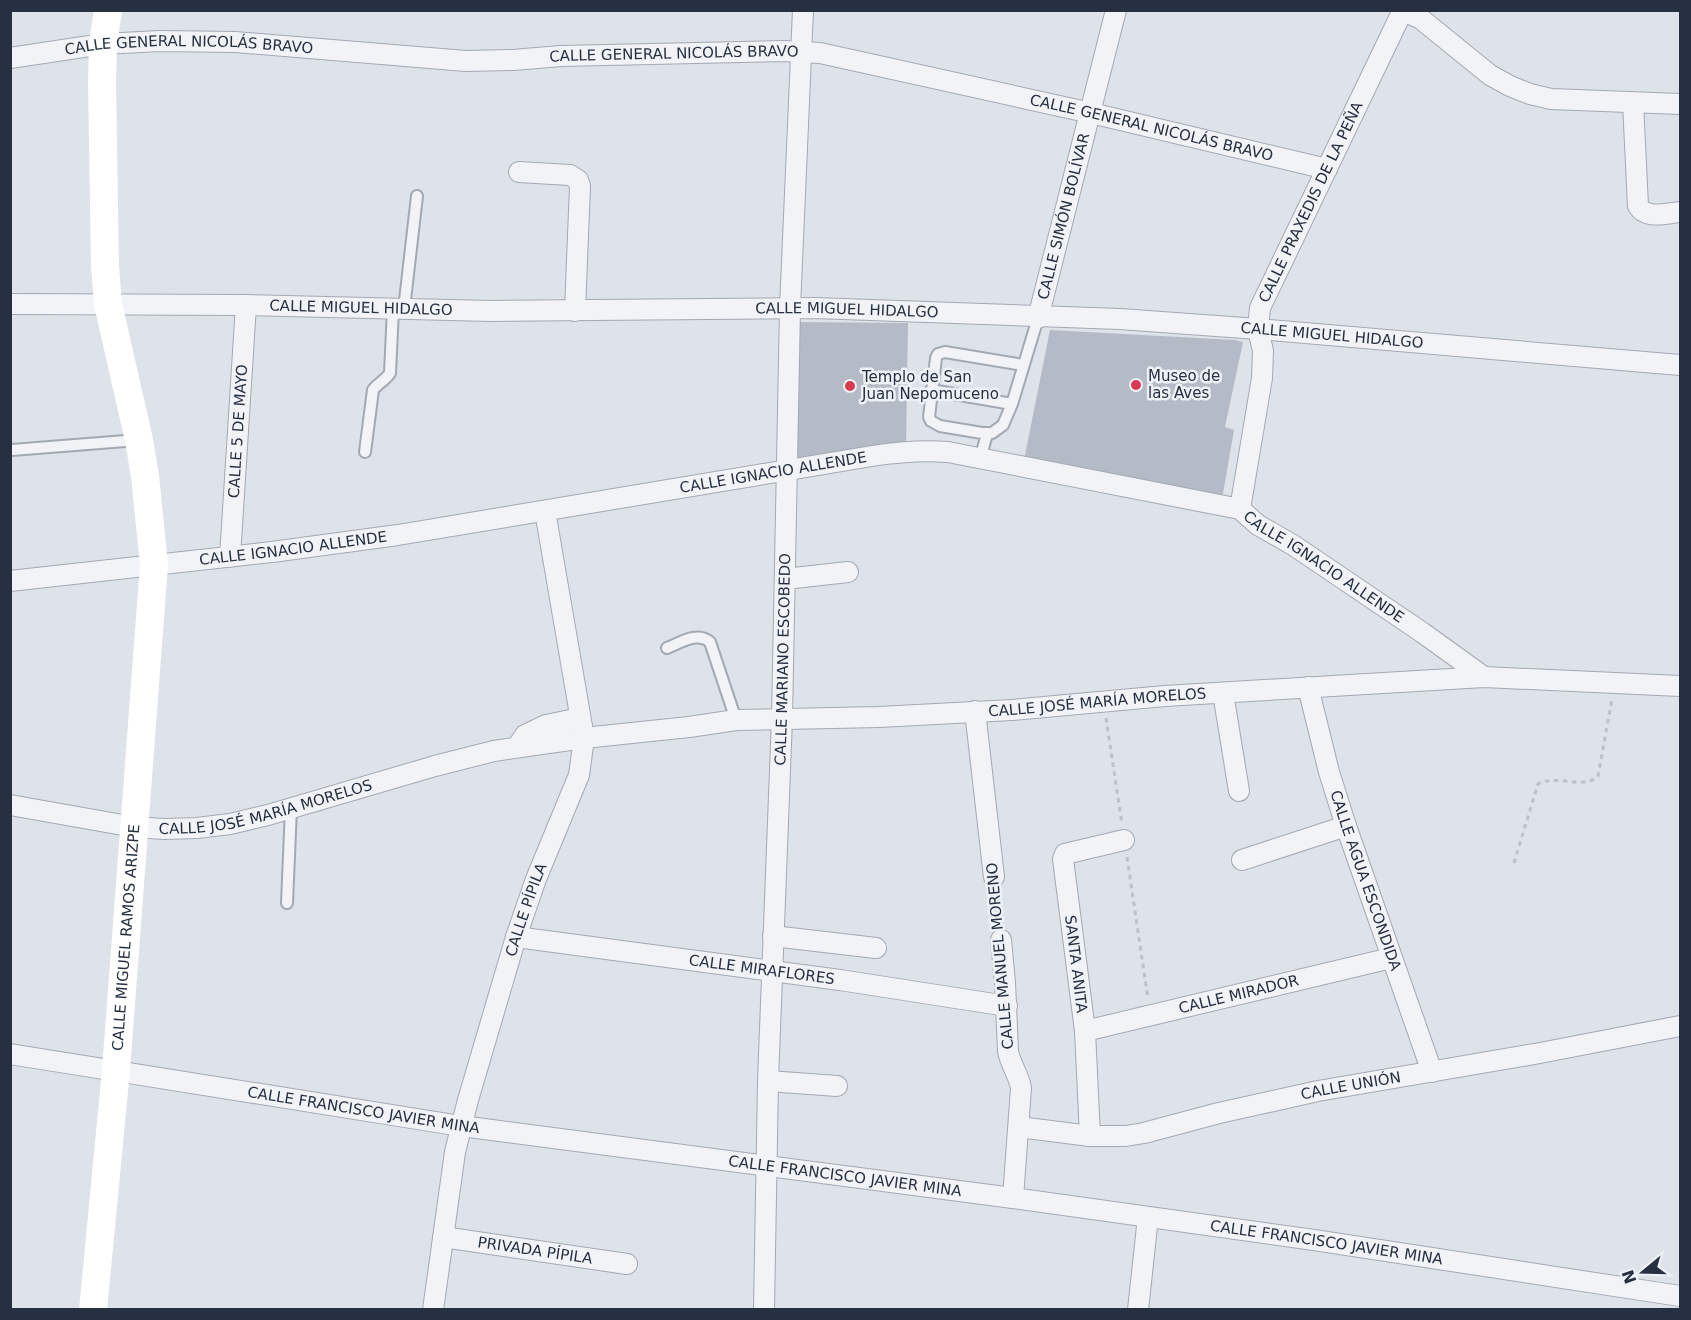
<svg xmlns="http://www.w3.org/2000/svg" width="1691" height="1320" font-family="'DejaVu Sans',sans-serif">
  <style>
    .building { fill: #b5bbc6 }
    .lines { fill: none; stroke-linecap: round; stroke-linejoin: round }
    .lane-casing { stroke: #a3a9b3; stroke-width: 14 }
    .street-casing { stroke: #a3a9b3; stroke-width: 22 }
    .path { stroke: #bcc0c8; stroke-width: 3; stroke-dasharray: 4.5 4.5; stroke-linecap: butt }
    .lane { stroke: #f1f3f7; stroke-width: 10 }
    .street { stroke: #f1f3f7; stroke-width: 20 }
    .secondary { stroke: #fff; stroke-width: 28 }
    .poi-dot { fill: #d63b51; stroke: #eef1f6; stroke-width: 2 }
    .labels { text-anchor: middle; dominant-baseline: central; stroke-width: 5; stroke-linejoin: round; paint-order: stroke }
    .street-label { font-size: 15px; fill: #263041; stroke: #eef1f6 }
    .poi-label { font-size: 15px; fill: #263041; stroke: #eef1f6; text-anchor: start }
  </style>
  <rect width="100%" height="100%" fill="#dee2e9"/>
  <path class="building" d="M794 322 908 323 906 450 794 473Z
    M1050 330 1235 340 1243 342 1225 427 1234 430 1220 511 1022 470Z"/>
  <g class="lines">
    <defs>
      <path id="lane" d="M404 309 417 196
        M1023 365 945 352 938 354 936 358 929 417 931 421 940 426 982 433H992L1003 425 1012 404 1038 318
        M931 390 1012 404
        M12 450 138 440
        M365 452 373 390C378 383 386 380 390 373L393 309
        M980 459 987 434
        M667 648C680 643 697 631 710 642L736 720
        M287 903 291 808"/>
      <g id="street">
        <path d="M1401 10 1421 19 1490 75 1510 86 1530 94 1551 99 1680 104"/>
        <path id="s1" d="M10 58 103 44 160 41 235 42 466 61 513 60 561 56 783 51 820 53 1091 113 1327 169"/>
        <path d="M1633 103 1638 206C1647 220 1667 213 1680 212"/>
        <path d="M519 172 570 175 578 180 580 186 575 311"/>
        <path id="s2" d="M10 304 246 305 492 311 815 308 1120 319 1258 329 1680 365"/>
        <path id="s3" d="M1038 318 1116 10"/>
        <path id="s4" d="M1240 509 1262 378 1263 351 1258 329 1260 308 1403 10"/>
        <path id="s5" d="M230 557 246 305"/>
        <path d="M785 579 848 572"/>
        <path id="s6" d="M10 581 272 552 398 535 872 456C898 452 922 450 948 452L1240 509 1258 525 1293 545 1423 633 1484 677"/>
        <path id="s7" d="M1308 687 1329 772 1346 826 1432 1072"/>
        <path d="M1223 693 1239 791"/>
        <path d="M975 711 994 877"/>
        <path d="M517 747 525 735 546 725 580 718"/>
        <path id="s8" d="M10 805 134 827 164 829 197 828 230 824 268 815 435 766 494 751 584 738 689 727 736 720 879 717 1012 710 1165 696 1484 677 1680 686"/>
        <path d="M1242 860 1346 826"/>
        <path d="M773 936 876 948"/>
        <path id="s9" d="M516 937 840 980 1007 1006"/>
        <path d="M1001 940 1005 983 1008 1051C1010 1064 1019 1075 1021 1088L1013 1198"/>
        <path id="s10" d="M1085 1031 1391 958"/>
        <path id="s11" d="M10 1054 461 1126 1013 1198 1314 1240 1680 1296"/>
        <path d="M768 1081 837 1086"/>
        <path id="s12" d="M1019 1127 1090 1136H1126L1144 1133 1219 1113 1318 1091 1540 1053 1680 1026"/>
        <path d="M1090 1136 1085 1031 1063 859 1065 854 1069 853 1124 840"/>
        <path id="s13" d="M443 1237 627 1264"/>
        <path id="s14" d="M433 1310 455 1152 468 1100 516 937 536 879 579 775 584 738 545 511"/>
        <path id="s15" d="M764 1310 768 1081 782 718 790 308 803 10"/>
        <path d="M1138 1310 1148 1217"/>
      </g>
    </defs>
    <use href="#lane" class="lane-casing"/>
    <use href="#street" class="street-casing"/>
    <path class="path" d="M1106 718 1122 824
      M1127 857 1148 999
      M1514 863 1538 784C1555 774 1585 790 1598 776L1612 699
      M996 894 999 923"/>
    <use href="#lane" class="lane"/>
    <use href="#street" class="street"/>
    <path class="secondary" id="s16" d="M93 1310 116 1070 154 565 145 476 139 440 108 304 105 266 102 81 103 44 108 10"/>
  </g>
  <g class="poi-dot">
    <circle cx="1136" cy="385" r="6"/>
    <circle cx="850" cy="386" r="6"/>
  </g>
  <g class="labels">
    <g class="street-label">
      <text stroke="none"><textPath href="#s1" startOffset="180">CALLE GENERAL NICOLÁS BRAVO</textPath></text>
      <text stroke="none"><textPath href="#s1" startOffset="666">CALLE GENERAL NICOLÁS BRAVO</textPath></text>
      <text stroke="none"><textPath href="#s1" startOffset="1152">CALLE GENERAL NICOLÁS BRAVO</textPath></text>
      <text stroke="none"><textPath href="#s4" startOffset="321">CALLE PRAXEDIS DE LA PEÑA</textPath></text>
      <text stroke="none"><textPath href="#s3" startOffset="105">CALLE SIMÓN BOLÍVAR</textPath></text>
      <text stroke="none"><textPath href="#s2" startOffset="351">CALLE MIGUEL HIDALGO</textPath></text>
      <text stroke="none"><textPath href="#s2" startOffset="837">CALLE MIGUEL HIDALGO</textPath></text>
      <text stroke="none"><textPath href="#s2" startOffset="1323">CALLE MIGUEL HIDALGO</textPath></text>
      <text stroke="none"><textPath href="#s5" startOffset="126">CALLE 5 DE MAYO</textPath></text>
      <text stroke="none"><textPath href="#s6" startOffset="771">CALLE IGNACIO ALLENDE</textPath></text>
      <text stroke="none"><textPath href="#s6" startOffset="285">CALLE IGNACIO ALLENDE</textPath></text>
      <text stroke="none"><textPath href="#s6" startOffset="1347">CALLE IGNACIO ALLENDE</textPath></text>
      <text stroke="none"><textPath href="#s15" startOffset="651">CALLE MARIANO ESCOBEDO</textPath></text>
      <text stroke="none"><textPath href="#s8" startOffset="1102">CALLE JOSÉ MARÍA MORELOS</textPath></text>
      <text stroke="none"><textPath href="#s8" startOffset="260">CALLE JOSÉ MARÍA MORELOS</textPath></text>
      <text stroke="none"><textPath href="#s7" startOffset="202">CALLE AGUA ESCONDIDA</textPath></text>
      <text stroke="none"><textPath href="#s14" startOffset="412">CALLE PÍPILA</textPath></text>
      <text stroke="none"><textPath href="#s16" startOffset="374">CALLE MIGUEL RAMOS ARIZPE</textPath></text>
      <text transform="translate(1000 956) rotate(-95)">CALLE MANUEL MORENO</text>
      <text transform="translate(1076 964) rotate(83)">SANTA ANITA</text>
      <text stroke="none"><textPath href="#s9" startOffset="248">CALLE MIRAFLORES</textPath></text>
      <text stroke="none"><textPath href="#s10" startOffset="158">CALLE MIRADOR</textPath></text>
      <text stroke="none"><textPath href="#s12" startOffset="338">CALLE UNIÓN</textPath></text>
      <text stroke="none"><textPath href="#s11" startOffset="358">CALLE FRANCISCO JAVIER MINA</textPath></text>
      <text stroke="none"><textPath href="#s11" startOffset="844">CALLE FRANCISCO JAVIER MINA</textPath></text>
      <text stroke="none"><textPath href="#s11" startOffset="1330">CALLE FRANCISCO JAVIER MINA</textPath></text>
      <text stroke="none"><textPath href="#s13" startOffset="93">PRIVADA PÍPILA</textPath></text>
    </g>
    <g class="poi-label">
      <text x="1148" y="376">Museo de<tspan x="1148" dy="17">las Aves</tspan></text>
      <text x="862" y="377">Templo de San<tspan x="862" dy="17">Juan Nepomuceno</tspan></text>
    </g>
  </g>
  <rect width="1691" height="1320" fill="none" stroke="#263041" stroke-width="24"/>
  <g transform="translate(1643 1272) rotate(251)" stroke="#eef1f6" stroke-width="4.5" paint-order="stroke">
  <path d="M0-4.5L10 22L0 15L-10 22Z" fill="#263041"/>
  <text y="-9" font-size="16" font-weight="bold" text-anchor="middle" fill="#263041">N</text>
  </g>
</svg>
